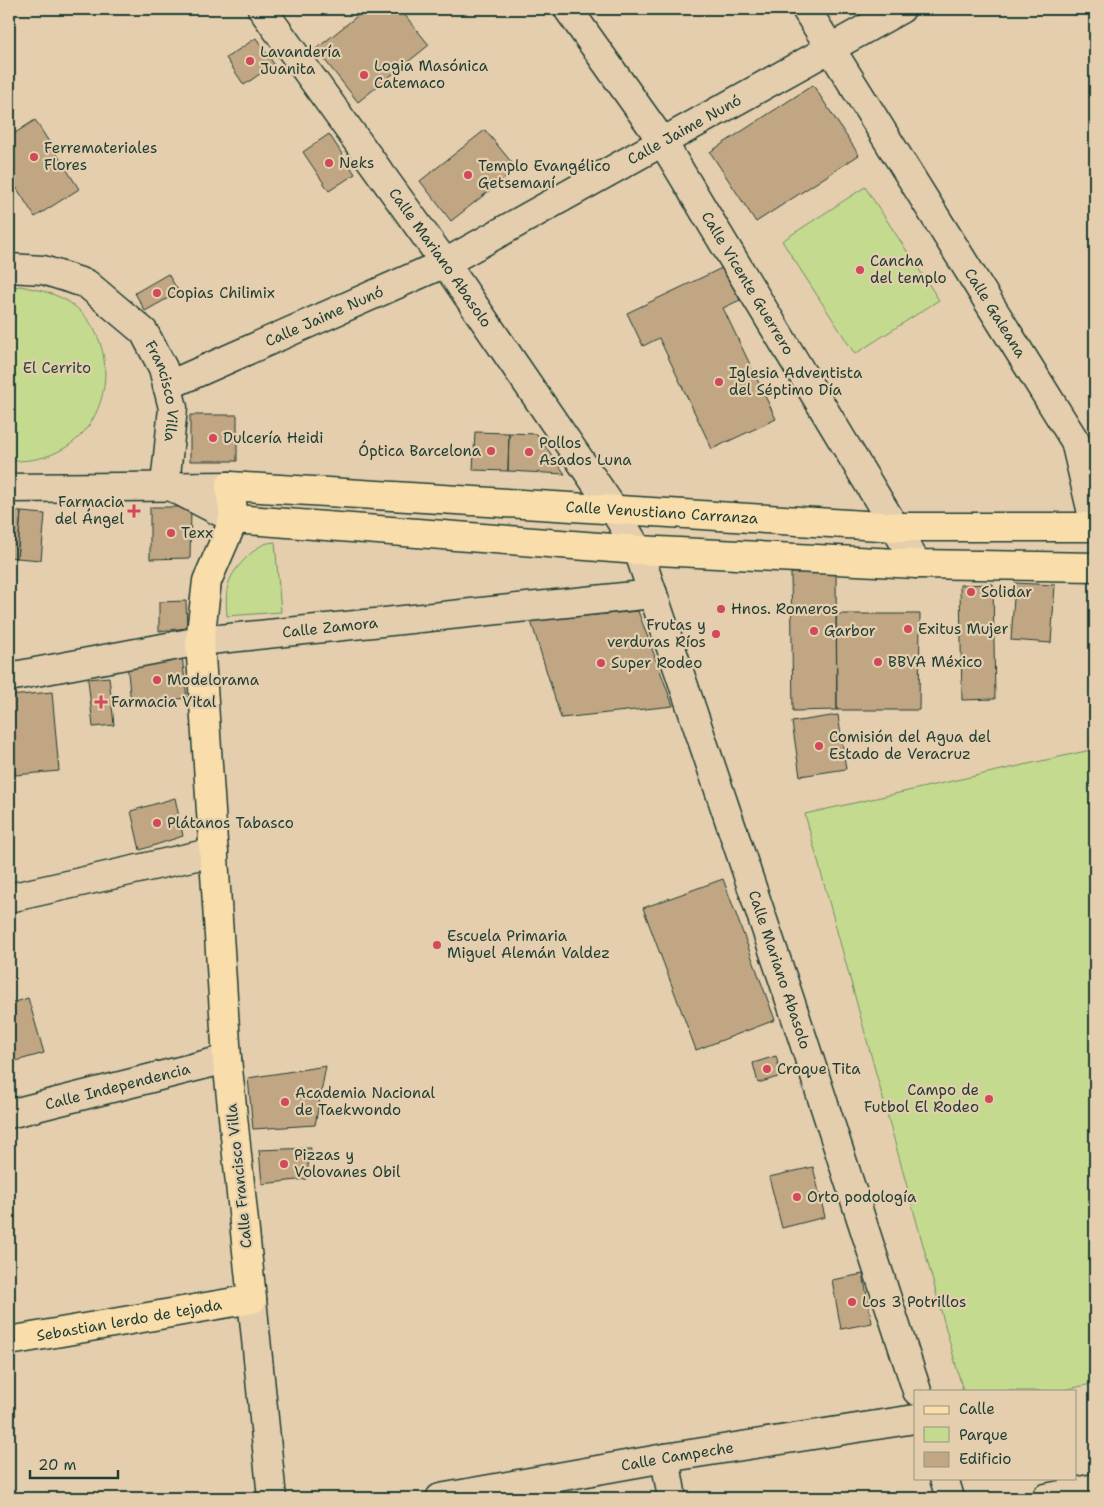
<svg xmlns="http://www.w3.org/2000/svg" width="1104" height="1507" font-family="'Shantell Sans',sans-serif">
  <style>
    .green { fill: #c4da8f; stroke: #728c62 }
    .building { fill: #c1a684; stroke: #1f3d34 }
    .lines { fill: none; stroke-linecap: round; stroke-linejoin: round }
    .minor-casing { stroke: #1f3d34; stroke-width: 31 }
    .major-casing { stroke: #1f3d34; stroke-width: 31 }
    .minor { stroke: #e4cead; stroke-width: 28 }
    .major { stroke: #f9deab; stroke-width: 28 }
    .poi-dot { fill: #d1495b; stroke: #e4cead; stroke-width: 2 }
    .labels { text-anchor: middle; dominant-baseline: central; stroke-width: 4.5; stroke-linejoin: round; paint-order: stroke }
    .poi-label { font-size: 15px; fill: #1f3d34; stroke: #e4cead; text-anchor: start }
    .street-label { font-size: 15px; fill: #1f3d34; stroke: #e4cead }
    .park-label { font-size: 15px; fill: #274539; stroke: #e4cead }
  </style>
  <rect width="100%" height="100%" fill="#e4cead"/>
  <filter id="ink" filterUnits="userSpaceOnUse"><feTurbulence type="fractalNoise" baseFrequency=".02" numOctaves="2"/><feDisplacementMap in="SourceGraphic" scale="10" xChannelSelector="R" yChannelSelector="G"/><feConvolveMatrix kernelMatrix="1 2 1 2 8 2 1 2 1" color-interpolation-filters="sRGB"/></filter>
  <g filter="url(#ink)">
    <path class="green" d="M865 187 939 300 855 354 782 241Z
      M20 286C39 290 57 293 73 305 122 342 113 427 57 452 41 460 26 461 9 461V288Z
      M275 542 281 612 227 616C225 586 227 577 248 556 258 547 262 543 275 542Z
      M1095 749V1383L1060 1391H963L805 814Z"/>
    <path class="building" d="M366 9H400L429 45 358 102 316 49Z
      M256 38 274 64 244 85 226 58Z
      M813 85 859 155 756 222 710 152Z
      M35 120 79 189 35 217 9 176V137Z
      M485 130 517 169 451 221 420 181Z
      M329 134 355 174 329 191 303 152Z
      M724 267 740 300 723 308 776 419 712 449 659 338 643 346 627 313Z
      M168 274 179 292 145 311 135 293Z
      M190 415H237V461H190Z
      M475 432 509 433 508 471 473 470Z
      M509 433 537 434 565 474 508 471Z
      M150 507H191L190 558 150 559Z
      M9 511 21 512 17 558 9 557Z
      M21 512 45 514 41 560 17 558Z
      M836 572 837 710 793 711 791 573Z
      M1015 583 1055 585 1051 643 1011 640Z
      M993 584 995 699 962 700 960 585Z
      M186 601 187 628 159 631V602Z
      M638 611 673 706 561 718 531 621Z
      M836 614H920L919 710H837Z
      M182 656 187 698 131 704 127 662Z
      M109 677 114 725 93 727 88 679Z
      M52 692 59 771 15 775 9 696Z
      M838 715 846 769 800 776 792 722Z
      M175 798 183 836 140 850 131 811Z
      M723 879 775 1020 696 1050 643 908Z
      M28 998 44 1053 9 1063V1004Z
      M776 1056 781 1076 758 1083 753 1063Z
      M326 1066 315 1125 253 1129 248 1078Z
      M311 1148 306 1179 262 1184 259 1150Z
      M813 1167 825 1217 782 1228 769 1177Z
      M863 1274 872 1323 841 1329 832 1280Z"/>
    <g class="lines">
      <defs>
        <g id="minor">
          <path id="s1" d="M262 9 445 263 614 510 638 550 796 1018 917 1391"/>
          <path id="s2" d="M568 9 662 141 917 564"/>
          <path id="s3" d="M806 9 1075 441 1095 526"/>
          <path id="s4" d="M9 268 43 270 87 284 144 332 163 368 173 408 165 485"/>
          <path id="s5" d="M167 386 445 263 901 9"/>
          <path d="M9 488 230 486"/>
          <path d="M176 489 234 519"/>
          <path id="s6" d="M9 677 200 641 653 594"/>
          <path d="M9 898 214 852"/>
          <path id="s7" d="M9 1114 227 1059"/>
          <path d="M252 1299 272 1498"/>
          <path d="M665 1458 672 1498"/>
          <path d="M944 1478 950 1498"/>
          <path id="s8" d="M440 1498 665 1458 915 1419"/>
          <path d="M1046 1498 1095 1488"/>
        </g>
        <g id="major">
          <path id="s9" d="M234 519 230 486 896 527H1095"/>
          <path d="M234 519 638 550 917 564 1095 567"/>
          <path id="s10" d="M9 1341 252 1299 227 1059 200 641 207 581 234 519"/>
        </g>
      </defs>
      <use href="#minor" class="minor-casing"/>
      <use href="#major" class="major-casing"/>
      <use href="#minor" class="minor"/>
      <use href="#major" class="major"/>
    </g>
  </g>
  <g class="poi-dot">
    <circle cx="250" cy="61" r="5"/>
    <circle cx="364" cy="75" r="5"/>
    <circle cx="34" cy="157" r="5"/>
    <circle cx="329" cy="163" r="5"/>
    <circle cx="468" cy="175" r="5"/>
    <circle cx="860" cy="270" r="5"/>
    <circle cx="157" cy="293" r="5"/>
    <circle cx="719" cy="382" r="5"/>
    <circle cx="213" cy="438" r="5"/>
    <circle cx="491" cy="451" r="5"/>
    <circle cx="529" cy="452" r="5"/>
    <path d="M131.5 503.5h5v5h5v5h-5v5h-5v-5h-5v-5h5z"/>
    <circle cx="171" cy="533" r="5"/>
    <circle cx="971" cy="592" r="5"/>
    <circle cx="721" cy="609" r="5"/>
    <circle cx="908" cy="629" r="5"/>
    <circle cx="814" cy="631" r="5"/>
    <circle cx="716" cy="634" r="5"/>
    <circle cx="878" cy="662" r="5"/>
    <circle cx="601" cy="663" r="5"/>
    <circle cx="157" cy="680" r="5"/>
    <path d="M98.5 694.5h5v5h5v5h-5v5h-5v-5h-5v-5h5z"/>
    <circle cx="819" cy="746" r="5"/>
    <circle cx="157" cy="823" r="5"/>
    <circle cx="437" cy="945" r="5"/>
    <circle cx="767" cy="1069" r="5"/>
    <circle cx="989" cy="1099" r="5"/>
    <circle cx="285" cy="1102" r="5"/>
    <circle cx="284" cy="1164" r="5"/>
    <circle cx="797" cy="1197" r="5"/>
    <circle cx="852" cy="1302" r="5"/>
  </g>
  <g class="labels">
    <g class="poi-label">
      <text x="260" y="52">Lavandería<tspan x="260" dy="17">Juanita</tspan></text>
      <text x="374" y="66">Logia Masónica<tspan x="374" dy="17">Catemaco</tspan></text>
      <text x="44" y="148">Ferremateriales<tspan x="44" dy="17">Flores</tspan></text>
      <text x="339" y="163">Neks</text>
      <text x="478" y="166">Templo Evangélico<tspan x="478" dy="17">Getsemaní</tspan></text>
      <text x="870" y="261">Cancha<tspan x="870" dy="17">del templo</tspan></text>
      <text x="167" y="293">Copias Chilimix</text>
      <text x="729" y="373">Iglesia Adventista<tspan x="729" dy="17">del Séptimo Día</tspan></text>
      <text x="223" y="438">Dulcería Heidi</text>
      <text x="539" y="443">Pollos<tspan x="539" dy="17">Asados Luna</tspan></text>
      <text x="481" y="451" text-anchor="end">Óptica Barcelona</text>
      <text x="124" y="502" text-anchor="end">Farmacia<tspan x="124" dy="17">del Ángel</tspan></text>
      <text x="181" y="533">Texx</text>
      <text x="981" y="592">Solidar</text>
      <text x="731" y="609">Hnos. Romeros</text>
      <text x="706" y="625" text-anchor="end">Frutas y<tspan x="706" dy="17">verduras Ríos</tspan></text>
      <text x="918" y="629">Exitus Mujer</text>
      <text x="824" y="631">Garbor</text>
      <text x="888" y="662">BBVA México</text>
      <text x="611" y="663">Super Rodeo</text>
      <text x="167" y="680">Modelorama</text>
      <text x="111" y="702">Farmacia Vital</text>
      <text x="829" y="737">Comisión del Agua del<tspan x="829" dy="17">Estado de Veracruz</tspan></text>
      <text x="167" y="823">Plátanos Tabasco</text>
      <text x="447" y="936">Escuela Primaria<tspan x="447" dy="17">Miguel Alemán Valdez</tspan></text>
      <text x="777" y="1069">Croque Tita</text>
      <text x="979" y="1090" text-anchor="end">Campo de<tspan x="979" dy="17">Futbol El Rodeo</tspan></text>
      <text x="295" y="1093">Academia Nacional<tspan x="295" dy="17">de Taekwondo</tspan></text>
      <text x="294" y="1155">Pizzas y<tspan x="294" dy="17">Volovanes Obil</tspan></text>
      <text x="807" y="1197">Orto podología</text>
      <text x="862" y="1302">Los 3 Potrillos</text>
    </g>
    <g class="street-label">
      <text stroke="none"><textPath href="#s5" startOffset="578">Calle Jaime Nunó</textPath></text>
      <text stroke="none"><textPath href="#s1" startOffset="306">Calle Mariano Abasolo</textPath></text>
      <text stroke="none"><textPath href="#s2" startOffset="328">Calle Vicente Guerrero</textPath></text>
      <text stroke="none"><textPath href="#s3" startOffset="358">Calle Galeana</textPath></text>
      <text stroke="none"><textPath href="#s5" startOffset="172">Calle Jaime Nunó</textPath></text>
      <text stroke="none"><textPath href="#s4" startOffset="218">Francisco Villa</textPath></text>
      <text stroke="none"><textPath href="#s9" startOffset="466">Calle Venustiano Carranza</textPath></text>
      <text stroke="none"><textPath href="#s6" startOffset="325">Calle Zamora</textPath></text>
      <text stroke="none"><textPath href="#s1" startOffset="1102">Calle Mariano Abasolo</textPath></text>
      <text stroke="none"><textPath href="#s7" startOffset="112">Calle Independencia</textPath></text>
      <text transform="translate(239 1176) rotate(-96)">Calle Francisco Villa</text>
      <text stroke="none"><textPath href="#s10" startOffset="122">Sebastian lerdo de tejada</textPath></text>
      <text stroke="none"><textPath href="#s8" startOffset="241">Calle Campeche</textPath></text>
    </g>
    <g class="park-label">
      <text x="57" y="368">El Cerrito</text>
    </g>
  </g>
  <rect width="1104" height="1507" fill="none" stroke="#e4cead" stroke-width="30"/>
  <rect x="15" y="15" width="1074" height="1477" fill="none" stroke="#1f3d34" stroke-width="2" filter="url(#ink)"/>
  <rect x="914" y="1390" width="162" height="90" fill="#e4cead" stroke="#95947d"/>
  <rect x="924" y="1406" width="25" height="8" fill="#f9deab" stroke="#95947d"/>
  <text x="959" y="1414" font-size="15" fill="#1f3d34">Calle</text>
  <rect x="924" y="1427" width="25" height="15" fill="#c4da8f" stroke="#95947d"/>
  <text x="959" y="1440" font-size="15" fill="#1f3d34">Parque</text>
  <rect x="924" y="1452" width="25" height="15" fill="#c1a684" stroke="#95947d"/>
  <text x="959" y="1464" font-size="15" fill="#1f3d34">Edificio</text>
  <path d="M30 1470v8h88v-8" fill="none" stroke="#1f3d34" stroke-width="2.5"/>
  <text x="38" y="1470" font-size="15" fill="#1f3d34" stroke="#e4cead" stroke-width="4" paint-order="stroke">20 m</text>
</svg>
